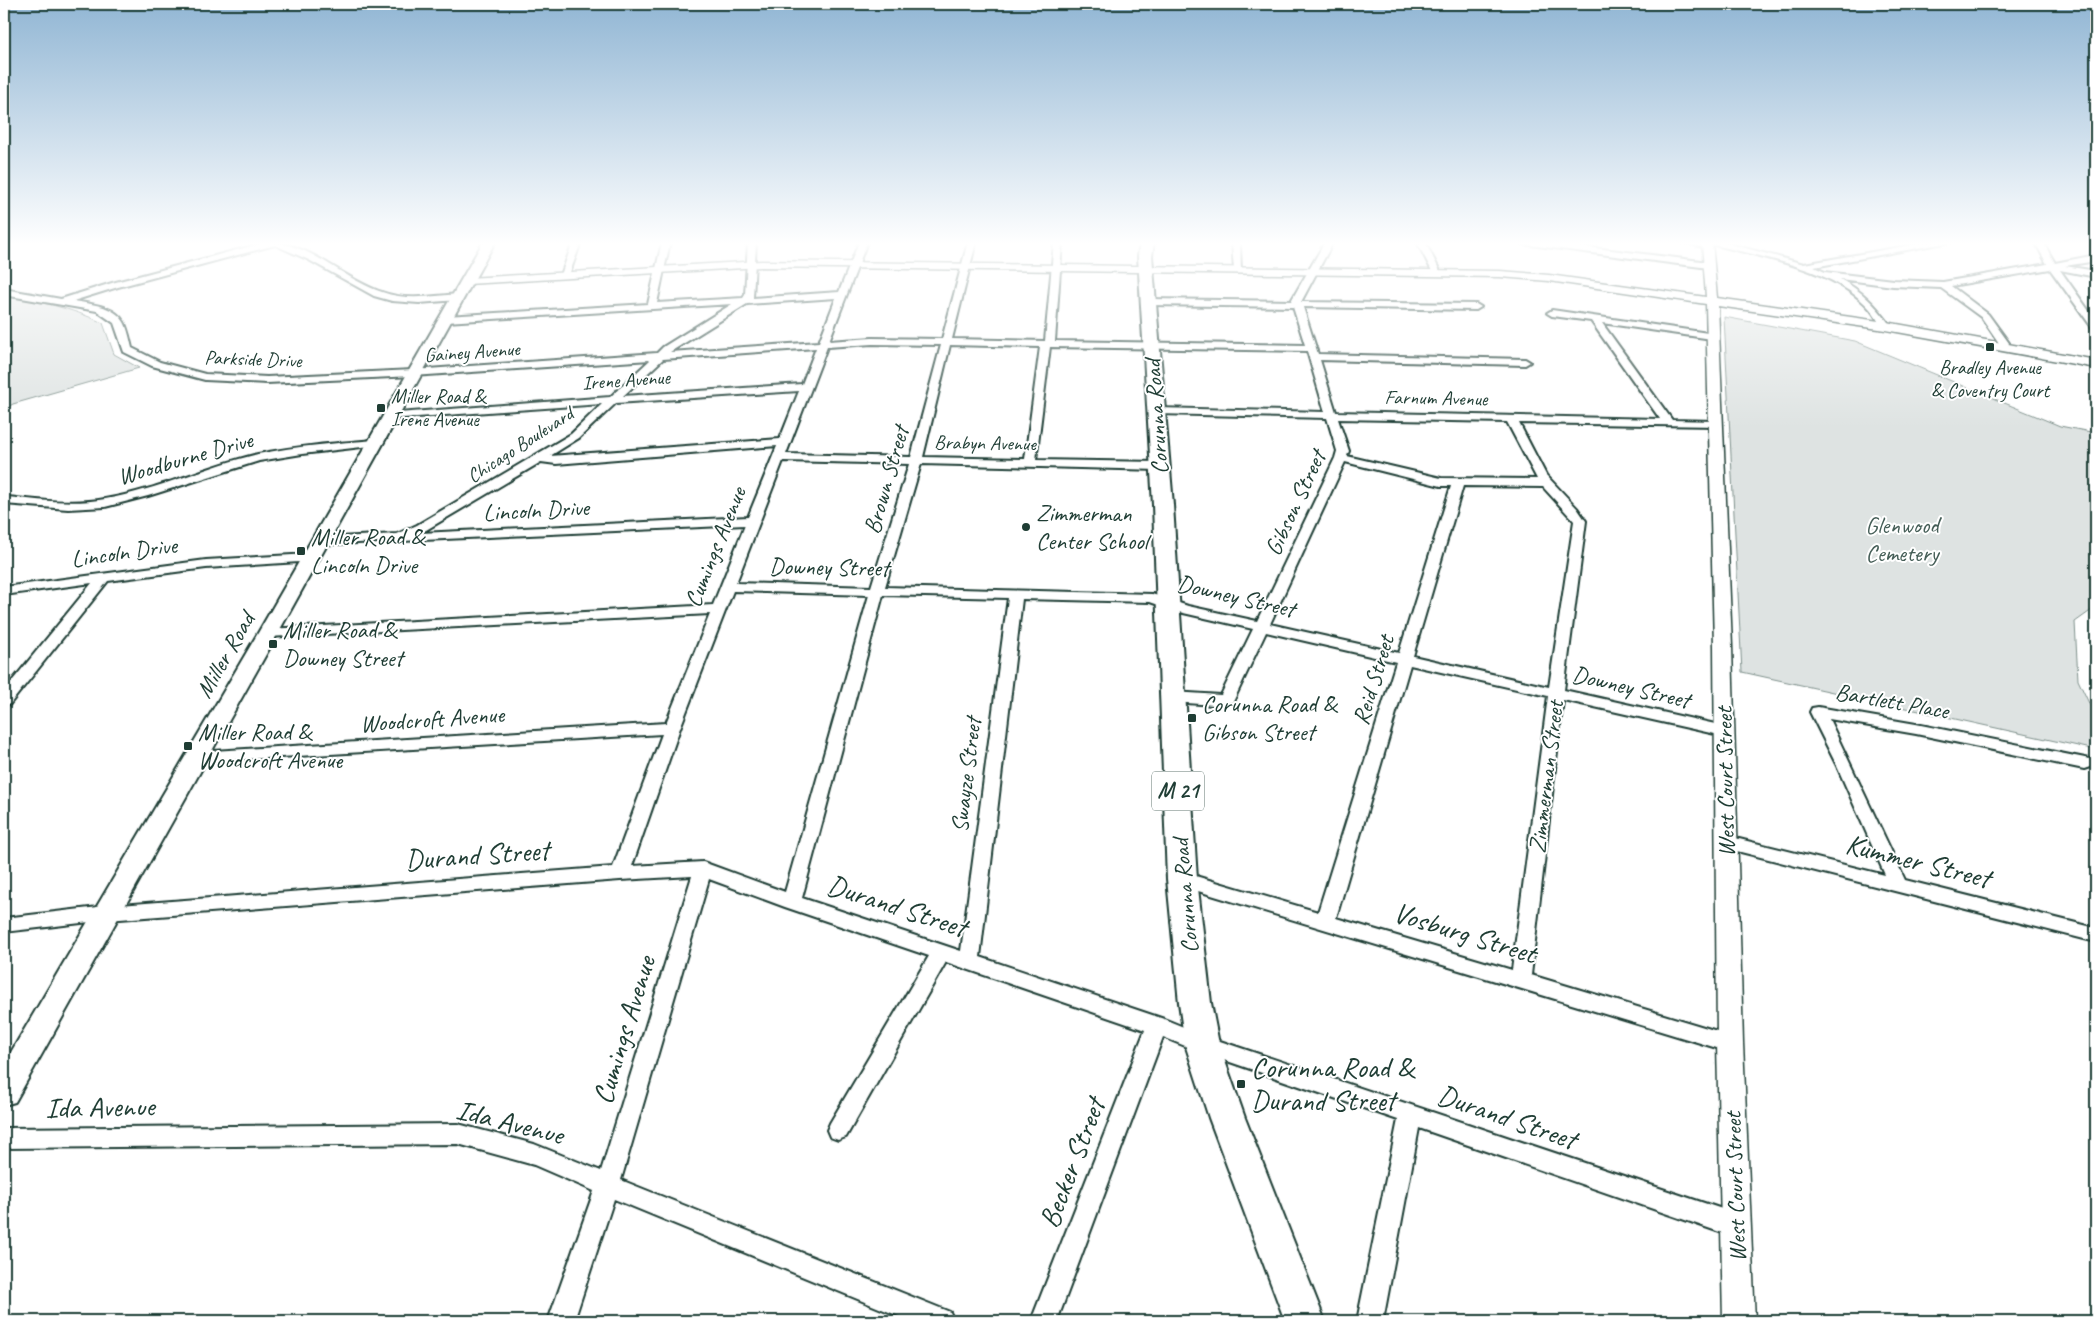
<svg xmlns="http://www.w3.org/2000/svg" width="2100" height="1325" font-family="Caveat,sans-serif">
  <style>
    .green { fill: #dee3e2; stroke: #7e908b }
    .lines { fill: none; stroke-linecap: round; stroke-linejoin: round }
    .minor-casing { stroke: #1f3d34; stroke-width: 4 }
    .tertiary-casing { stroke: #1f3d34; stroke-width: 3 }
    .secondary-casing { stroke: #1f3d34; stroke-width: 4 }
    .primary-casing { stroke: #1f3d34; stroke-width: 4 }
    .minor { fill: #fff; fill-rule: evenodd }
    .tertiary { fill: #fff; fill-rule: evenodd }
    .secondary { fill: #fff; fill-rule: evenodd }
    .primary { fill: #fff; fill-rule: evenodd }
    .poi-dot { fill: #1f3d34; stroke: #fff; stroke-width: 2 }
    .labels { text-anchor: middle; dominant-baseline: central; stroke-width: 4; stroke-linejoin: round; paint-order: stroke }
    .far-street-label { font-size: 20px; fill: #1f3d34; stroke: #fff }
    .far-poi-label { font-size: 20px; fill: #1f3d34; stroke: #fff }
    .shield { fill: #fff; stroke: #627771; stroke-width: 1 }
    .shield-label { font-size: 22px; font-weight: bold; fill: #1f3d34 }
    .street-label { font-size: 24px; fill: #1f3d34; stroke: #fff }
    .poi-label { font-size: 24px; fill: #1f3d34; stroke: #fff; text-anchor: start }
    .park-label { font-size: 24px; fill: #455e57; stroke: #fff }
    .near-street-label { font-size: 29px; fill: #1f3d34; stroke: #fff }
    .near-poi-label { font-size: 29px; fill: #1f3d34; stroke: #fff; text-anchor: start }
  </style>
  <rect width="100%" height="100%" fill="#fff"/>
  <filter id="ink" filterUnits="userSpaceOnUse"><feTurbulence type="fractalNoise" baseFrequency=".02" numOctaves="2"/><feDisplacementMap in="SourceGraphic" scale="10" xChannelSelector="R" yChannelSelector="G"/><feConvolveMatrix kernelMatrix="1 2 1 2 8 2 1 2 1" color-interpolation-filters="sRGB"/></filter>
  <g filter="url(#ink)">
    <path class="green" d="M4 295C39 302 70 307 103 323L114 354 139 368 13 404 4 409Z
      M1724 317 1855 341 2060 426 2096 433V607L2075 622 2078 680 2096 718V750L1742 672Z"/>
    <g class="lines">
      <defs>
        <path id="minor" d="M267 242C310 242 342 279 382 292 406 301 433 296 458 294L463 297 458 300 419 303 392 301 374 296 309 260 275 245 118 287 73 301C89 304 114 305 124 322 128 329 130 340 132 348L160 362 205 374 267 377 413 370 657 353 663 347 732 304 446 322 441 319 446 316 648 304 662 242H670L657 303 743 298 745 295 748 242H756L753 298 839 292 859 242H867L829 341 872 338 942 339 968 242H976L952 339 1045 341 1054 242H1062L1055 341 1305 345 1293 307 1148 305 1143 302 1148 299 1291 301 1325 242H1333L1301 302 1476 304 1481 307 1476 310 1303 307 1318 354 1525 359 1530 362 1525 365 1320 360 1336 412 1660 419 1591 321 1552 316 1547 313 1552 310 1715 334V338L1712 339 1602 323 1672 420 1715 421 1719 422 1721 424 1719 426 1519 423 1546 475 1577 508 1586 521 1564 690 1724 726 1730 727 1732 731 1730 735 1724 736 1563 700 1531 975 1737 1037 1741 1043 1737 1049 1730 1052 1175 884 1173 879 1175 874 1182 872 1318 912 1396 662 1266 632 1233 702 1214 705 1173 702 1168 700 1165 697 1168 694 1173 692 1221 695 1253 629 1179 612 1150 602 1022 599 980 957 1164 1019 1208 1037 1737 1214 1745 1218 1749 1226 1745 1234 1737 1238 1419 1128 1383 1321H1357L1398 1120 1195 1050 1163 1037 1057 1321H1031L1145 1030 946 962 846 1137 838 1140 830 1137 827 1130 830 1123 929 956 785 907 709 879 621 1180 950 1312 954 1321H911L614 1199 574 1321H548L594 1191 534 1165 458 1144 4 1148V1128L458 1124 534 1144 601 1171 692 876 620 880 107 920 4 932V918L107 906 613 867 662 734 196 762 190 761 188 757 190 753 196 752 666 723 710 614 268 637 263 636 261 633 263 630 268 629 713 605 745 525 314 545 312 542 314 539 319 538 397 534 417 525 571 434 602 404 389 419 383 416 385 414 610 397 650 360 413 376 267 383 205 380 152 366 124 352 114 323 97 311 4 295V289L61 299 112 283ZM836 298 819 342 670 352 747 304ZM872 344 941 345 911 457 786 454 827 347ZM950 345 1040 347 1025 459 923 457ZM1050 347 1307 351 1325 412 1157 408 1151 411 1157 414 1327 418 1337 451 1335 458 1257 621 1188 606 1152 594 885 587 921 464 1160 470 1166 466 1160 462 1036 460ZM816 348 802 384 623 396 663 359ZM799 391 780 439 550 456 579 438 616 403ZM1338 419 1507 422 1537 479 1441 478 1347 456 1349 451ZM777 446 748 517 421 533 541 462 556 464ZM783 461 909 464 871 587 736 583ZM1345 462 1441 486H1451L1399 653 1270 624ZM1463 486 1543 487 1574 521 1549 687 1413 656ZM733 591 869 595 785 892 703 862 632 866 680 728ZM883 595 1008 598 961 951 802 898ZM1410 665 1548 696 1512 970 1336 918Z
          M573 242H581L569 275 568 277H562L561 275Z
          M1232 242H1240L1241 272 1234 270Z
          M1417 242H1425L1441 273 1440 275H1434Z
          M1518 242H1546L1709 262 1713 265 1709 268 1522 244Z
          M1682 242H1723L1804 264 1928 242H1950L1814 267 1825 272 1893 280 1943 282 2047 264 2035 242H2043L2055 263 2096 255V261L2065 266 2096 271V277L2060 270 2096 321V330L2093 329 2050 269 1951 286 1988 314 2009 343 2006 349 2002 350 1997 347 1999 343 1982 318 1941 288 1893 286 1840 279C1863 292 1875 304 1891 326L1886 329 1883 328C1878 322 1875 315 1870 309 1834 268 1761 257 1711 244L1707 248Z
          M375 440 379 441 381 443 379 445 302 454 259 461 148 496 105 507 68 509 4 504V498L7 497C39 500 73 505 105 499 158 490 207 466 258 454 297 446 336 443 375 440Z
          M310 554 317 558 315 561 206 568 108 581 10 704 4 706V691L92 583 4 595V587L206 560Z
          M1818 707 1916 724 2090 759 2092 763 2090 767 2084 769 1916 734 1829 719 1905 880 2096 928V942L1721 847 1718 842 1721 837 1727 836 1885 875 1836 764 1810 712 1812 708Z"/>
        <path id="tertiary" d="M1702 242H1712L1717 298 1886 322 2096 360V368L1886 330 1718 306 1732 646 1743 1043 1755 1321H1723L1717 1043 1714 646 1706 304 1549 281 1500 277 761 267 467 284 461 281 467 278 761 261 1500 271 1549 275 1706 297Z"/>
        <path id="secondary" d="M483 242H495L278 633 15 1102 4 1105V1064L258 633Z"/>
        <path id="primary" d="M1140 242H1154L1152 256 1173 505 1197 879 1211 1003 1219 1044 1245 1118 1325 1321H1285L1209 1118 1185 1044 1179 1003 1167 879 1153 505 1138 256Z"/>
      </defs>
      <use href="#minor" class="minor-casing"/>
      <use href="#tertiary" class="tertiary-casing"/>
      <use href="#secondary" class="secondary-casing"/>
      <use href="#primary" class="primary-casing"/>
      <use href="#minor" class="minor"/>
      <use href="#tertiary" class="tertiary"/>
      <use href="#secondary" class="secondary"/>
      <use href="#primary" class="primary"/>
    </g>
  </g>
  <linearGradient id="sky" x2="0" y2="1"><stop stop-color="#91b6d4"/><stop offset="0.57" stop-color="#fff"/><stop offset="1" stop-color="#fff" stop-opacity="0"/></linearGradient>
  <rect width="2100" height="428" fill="url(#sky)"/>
  <g class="poi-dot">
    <rect x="1985" y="342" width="10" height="10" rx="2.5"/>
    <rect x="376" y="403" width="10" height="10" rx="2.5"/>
    <circle cx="1026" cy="527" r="5"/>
    <rect x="296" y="546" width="10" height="10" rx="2.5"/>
    <rect x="268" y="639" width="10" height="10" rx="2.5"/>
    <rect x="1187" y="713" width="10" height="10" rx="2.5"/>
    <rect x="183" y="741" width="10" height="10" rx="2.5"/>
    <rect x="1236" y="1079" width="10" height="10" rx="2.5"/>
  </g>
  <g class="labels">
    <g class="far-street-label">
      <text transform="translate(472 352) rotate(-4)">Gainey Avenue</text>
      <text transform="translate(253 359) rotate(2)">Parkside Drive</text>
      <text transform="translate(626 380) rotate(-4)">Irene Avenue</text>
      <text transform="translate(1436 398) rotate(1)">Farnum Avenue</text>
      <text transform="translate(985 443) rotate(1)">Brabyn Avenue</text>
      <text transform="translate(520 445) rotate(-33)">Chicago Boulevard</text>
    </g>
    <g class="far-poi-label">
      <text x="1990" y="367">Bradley Avenue<tspan x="1990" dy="23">&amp; Coventry Court</tspan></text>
      <text x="391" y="396" text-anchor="start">Miller Road &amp;<tspan x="391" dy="23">Irene Avenue</tspan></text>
    </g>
    <rect class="shield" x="1152" y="771.5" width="52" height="39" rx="4"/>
    <g class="shield-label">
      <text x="1178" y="791">M 21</text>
    </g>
    <g class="street-label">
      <text transform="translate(1156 417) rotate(-94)">Corunna Road</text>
      <text transform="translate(185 458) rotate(-16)">Woodburne Drive</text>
      <text transform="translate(886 480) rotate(-74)">Brown Street</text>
      <text transform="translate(1295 503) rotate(-65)">Gibson Street</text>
      <text transform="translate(536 510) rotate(-3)">Lincoln Drive</text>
      <text transform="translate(715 547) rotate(-68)">Cumings Avenue</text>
      <text transform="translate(124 552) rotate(-8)">Lincoln Drive</text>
      <text transform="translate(829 567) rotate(1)">Downey Street</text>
      <text transform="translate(1236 596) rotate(13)">Downey Street</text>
      <text transform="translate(225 655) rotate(-60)">Miller Road</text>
      <text transform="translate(1373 680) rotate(-73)">Reid Street</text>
      <text transform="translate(1631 687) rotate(13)">Downey Street</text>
      <text transform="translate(1892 701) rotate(10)">Bartlett Place</text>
      <text transform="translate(432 719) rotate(-4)">Woodcroft Avenue</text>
      <text transform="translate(966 775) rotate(-83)">Swayze Street</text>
      <text transform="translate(1546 777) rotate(-83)">Zimmerman Street</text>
      <text transform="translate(1725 782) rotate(-91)">West Court Street</text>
      <text transform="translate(1185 896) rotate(-95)">Corunna Road</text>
      <text transform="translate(1735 1187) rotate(-92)">West Court Street</text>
    </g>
    <g class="poi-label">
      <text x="1036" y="513">Zimmerman<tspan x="1036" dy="28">Center School</tspan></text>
      <text x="311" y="537">Miller Road &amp;<tspan x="311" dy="28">Lincoln Drive</tspan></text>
      <text x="283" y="630">Miller Road &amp;<tspan x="283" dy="28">Downey Street</tspan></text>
      <text x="1202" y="704">Corunna Road &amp;<tspan x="1202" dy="28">Gibson Street</tspan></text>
      <text x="198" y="732">Miller Road &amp;<tspan x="198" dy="28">Woodcroft Avenue</tspan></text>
    </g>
    <g class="park-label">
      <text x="1902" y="525">Glenwood<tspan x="1902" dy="28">Cemetery</tspan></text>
    </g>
    <g class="near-street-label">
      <text transform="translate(477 855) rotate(-4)">Durand Street</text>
      <text transform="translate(1918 861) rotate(14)">Kummer Street</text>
      <text transform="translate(897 906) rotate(18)">Durand Street</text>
      <text transform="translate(1465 933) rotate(17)">Vosburg Street</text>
      <text transform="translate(624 1030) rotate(-73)">Cumings Avenue</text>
      <text transform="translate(100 1107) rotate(-1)">Ida Avenue</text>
      <text transform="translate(1507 1117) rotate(19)">Durand Street</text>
      <text transform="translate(510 1122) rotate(14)">Ida Avenue</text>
      <text transform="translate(1072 1163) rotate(-69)">Becker Street</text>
    </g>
    <g class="near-poi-label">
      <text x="1251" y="1067">Corunna Road &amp;<tspan x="1251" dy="33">Durand Street</tspan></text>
    </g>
  </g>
  <rect width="2100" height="1325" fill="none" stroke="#fff" stroke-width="20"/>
  <rect x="10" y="10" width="2080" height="1305" fill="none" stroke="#1f3d34" stroke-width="2" filter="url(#ink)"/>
</svg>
